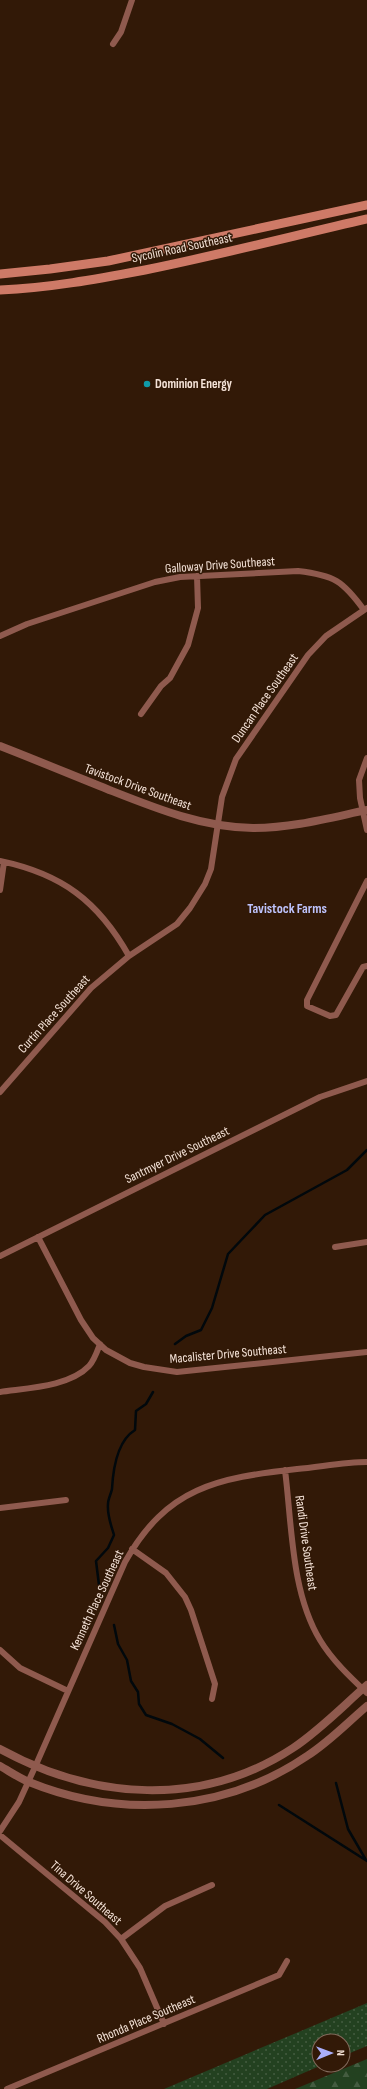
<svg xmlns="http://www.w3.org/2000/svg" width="367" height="2089" font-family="'Sofia Sans Condensed',sans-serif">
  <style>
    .forest { fill: url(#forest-firs) }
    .park { fill: url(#park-dots) }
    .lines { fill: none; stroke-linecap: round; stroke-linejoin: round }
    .stream { stroke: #01080c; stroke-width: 2.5 }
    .minor { stroke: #8f5a4e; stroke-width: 6 }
    .tertiary { stroke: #8f5a4e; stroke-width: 8 }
    .secondary { stroke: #ce7a67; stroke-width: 9 }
    .culture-dot { fill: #0f9aa8; stroke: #321907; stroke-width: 1.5 }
    .labels { text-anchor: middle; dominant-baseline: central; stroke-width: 3; stroke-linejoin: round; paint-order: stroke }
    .street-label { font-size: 13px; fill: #f5e3d8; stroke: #321907 }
    .poi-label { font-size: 13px; font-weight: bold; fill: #f5e3d8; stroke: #321907; text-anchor: start }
    .neighbourhood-label { font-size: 14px; font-weight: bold; fill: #bec3fc; stroke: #321907 }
  </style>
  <defs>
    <pattern id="forest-firs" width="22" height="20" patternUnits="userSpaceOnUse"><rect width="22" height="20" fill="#234120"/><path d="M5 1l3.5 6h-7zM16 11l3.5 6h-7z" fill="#445c40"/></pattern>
    <pattern id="park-dots" width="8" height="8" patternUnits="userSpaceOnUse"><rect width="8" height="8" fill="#234120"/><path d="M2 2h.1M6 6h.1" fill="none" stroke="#445c40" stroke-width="1.8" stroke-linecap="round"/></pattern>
  </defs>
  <rect width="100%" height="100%" fill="#321907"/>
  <path class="forest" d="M367 2059V2089H295Z"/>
  <path class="park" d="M367 2003V2046L343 2056V2041H319V2065H322L267 2089H164Z"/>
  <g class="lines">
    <path class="stream" d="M175 1344 186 1336 201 1330 212 1308 228 1254 265 1215 347 1170 367 1150
      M99 1585 96 1561 108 1548 114 1535C111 1525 107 1515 108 1504 108 1499 111 1494 112 1489 113 1470 117 1441 135 1430L136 1411 146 1404 153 1392
      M114 1625 118 1644 127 1660 131 1681 138 1692 139 1704 146 1715 172 1724 200 1739 223 1758
      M336 1783 348 1829 366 1860
      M279 1805 367 1861"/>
    <path class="minor" d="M113 44 121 32 132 0
      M0 636 27 624 155 582 180 577 298 571C334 575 343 581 364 610
      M141 714 161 686 170 678 188 645 198 608 197 576
      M367 758 359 780 360 798 367 830
      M0 861C62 874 98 901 129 956
      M367 881 307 1000V1006L330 1016 336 1015 363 967 367 966
      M0 890 4 862
      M0 1092 91 988 129 956 177 924 190 908 205 884 211 869 222 797 236 759 308 655 326 636 367 608
      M38 1237 81 1320 93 1338 106 1350 130 1363 144 1367 177 1372 367 1352
      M335 1247 367 1242
      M0 1256 320 1097 367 1081
      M0 1392C26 1388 69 1387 89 1366 94 1361 97 1352 100 1344
      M285 1470C292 1525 291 1592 320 1640 332 1660 350 1677 367 1693
      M0 1508 66 1500
      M132 1549 166 1573 185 1597 191 1610 215 1684 212 1699
      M0 1650 20 1668 68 1691
      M0 1831 19 1802 35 1767 125 1562C167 1487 217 1478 297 1469 320 1467 344 1462 367 1462
      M0 1835 105 1922 121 1939 140 1968 164 2024
      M121 1939 165 1906 212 1885
      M7 2089 279 1975 287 1961"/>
    <path class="tertiary" d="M0 746C36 760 72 775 107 789 155 808 201 827 253 828 292 828 329 818 367 810
      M0 1749C93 1800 202 1808 293 1748 320 1730 343 1706 367 1685
      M0 1766C9 1771 19 1778 29 1782 120 1819 225 1812 307 1756 329 1742 347 1723 367 1706"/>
    <path class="secondary" d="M0 274 50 269 108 261 367 205
      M0 290C49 288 97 279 145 270 219 255 293 236 367 219"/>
  </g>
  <circle class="culture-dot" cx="147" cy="384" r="4"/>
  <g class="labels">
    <g class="street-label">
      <text transform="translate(182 248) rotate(-12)">Sycolin Road Southeast</text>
      <text transform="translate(220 565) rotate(-4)">Galloway Drive Southeast</text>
      <text transform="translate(265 698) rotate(-55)">Duncan Place Southeast</text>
      <text transform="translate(138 787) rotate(20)">Tavistock Drive Southeast</text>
      <text transform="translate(54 1014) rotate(-48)">Curtin Place Southeast</text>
      <text transform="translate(177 1155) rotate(-26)">Santmyer Drive Southeast</text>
      <text transform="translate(228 1354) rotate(-5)">Macalister Drive Southeast</text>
      <text transform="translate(306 1543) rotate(82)">Randi Drive Southeast</text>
      <text transform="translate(97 1600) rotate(-65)">Kenneth Place Southeast</text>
      <text transform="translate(86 1893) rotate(41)">Tina Drive Southeast</text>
      <text transform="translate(146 2019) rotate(-23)">Rhonda Place Southeast</text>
    </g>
    <g class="poi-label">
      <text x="155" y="384">Dominion Energy</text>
    </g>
    <g class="neighbourhood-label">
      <text x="287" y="908">Tavistock Farms</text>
    </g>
  </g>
  <g transform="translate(331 2053) rotate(89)"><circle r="19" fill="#321907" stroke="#806a5b"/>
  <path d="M0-3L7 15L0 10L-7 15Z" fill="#aaaffb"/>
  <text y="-6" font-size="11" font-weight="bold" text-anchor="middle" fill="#f5e3d8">N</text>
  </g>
</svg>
